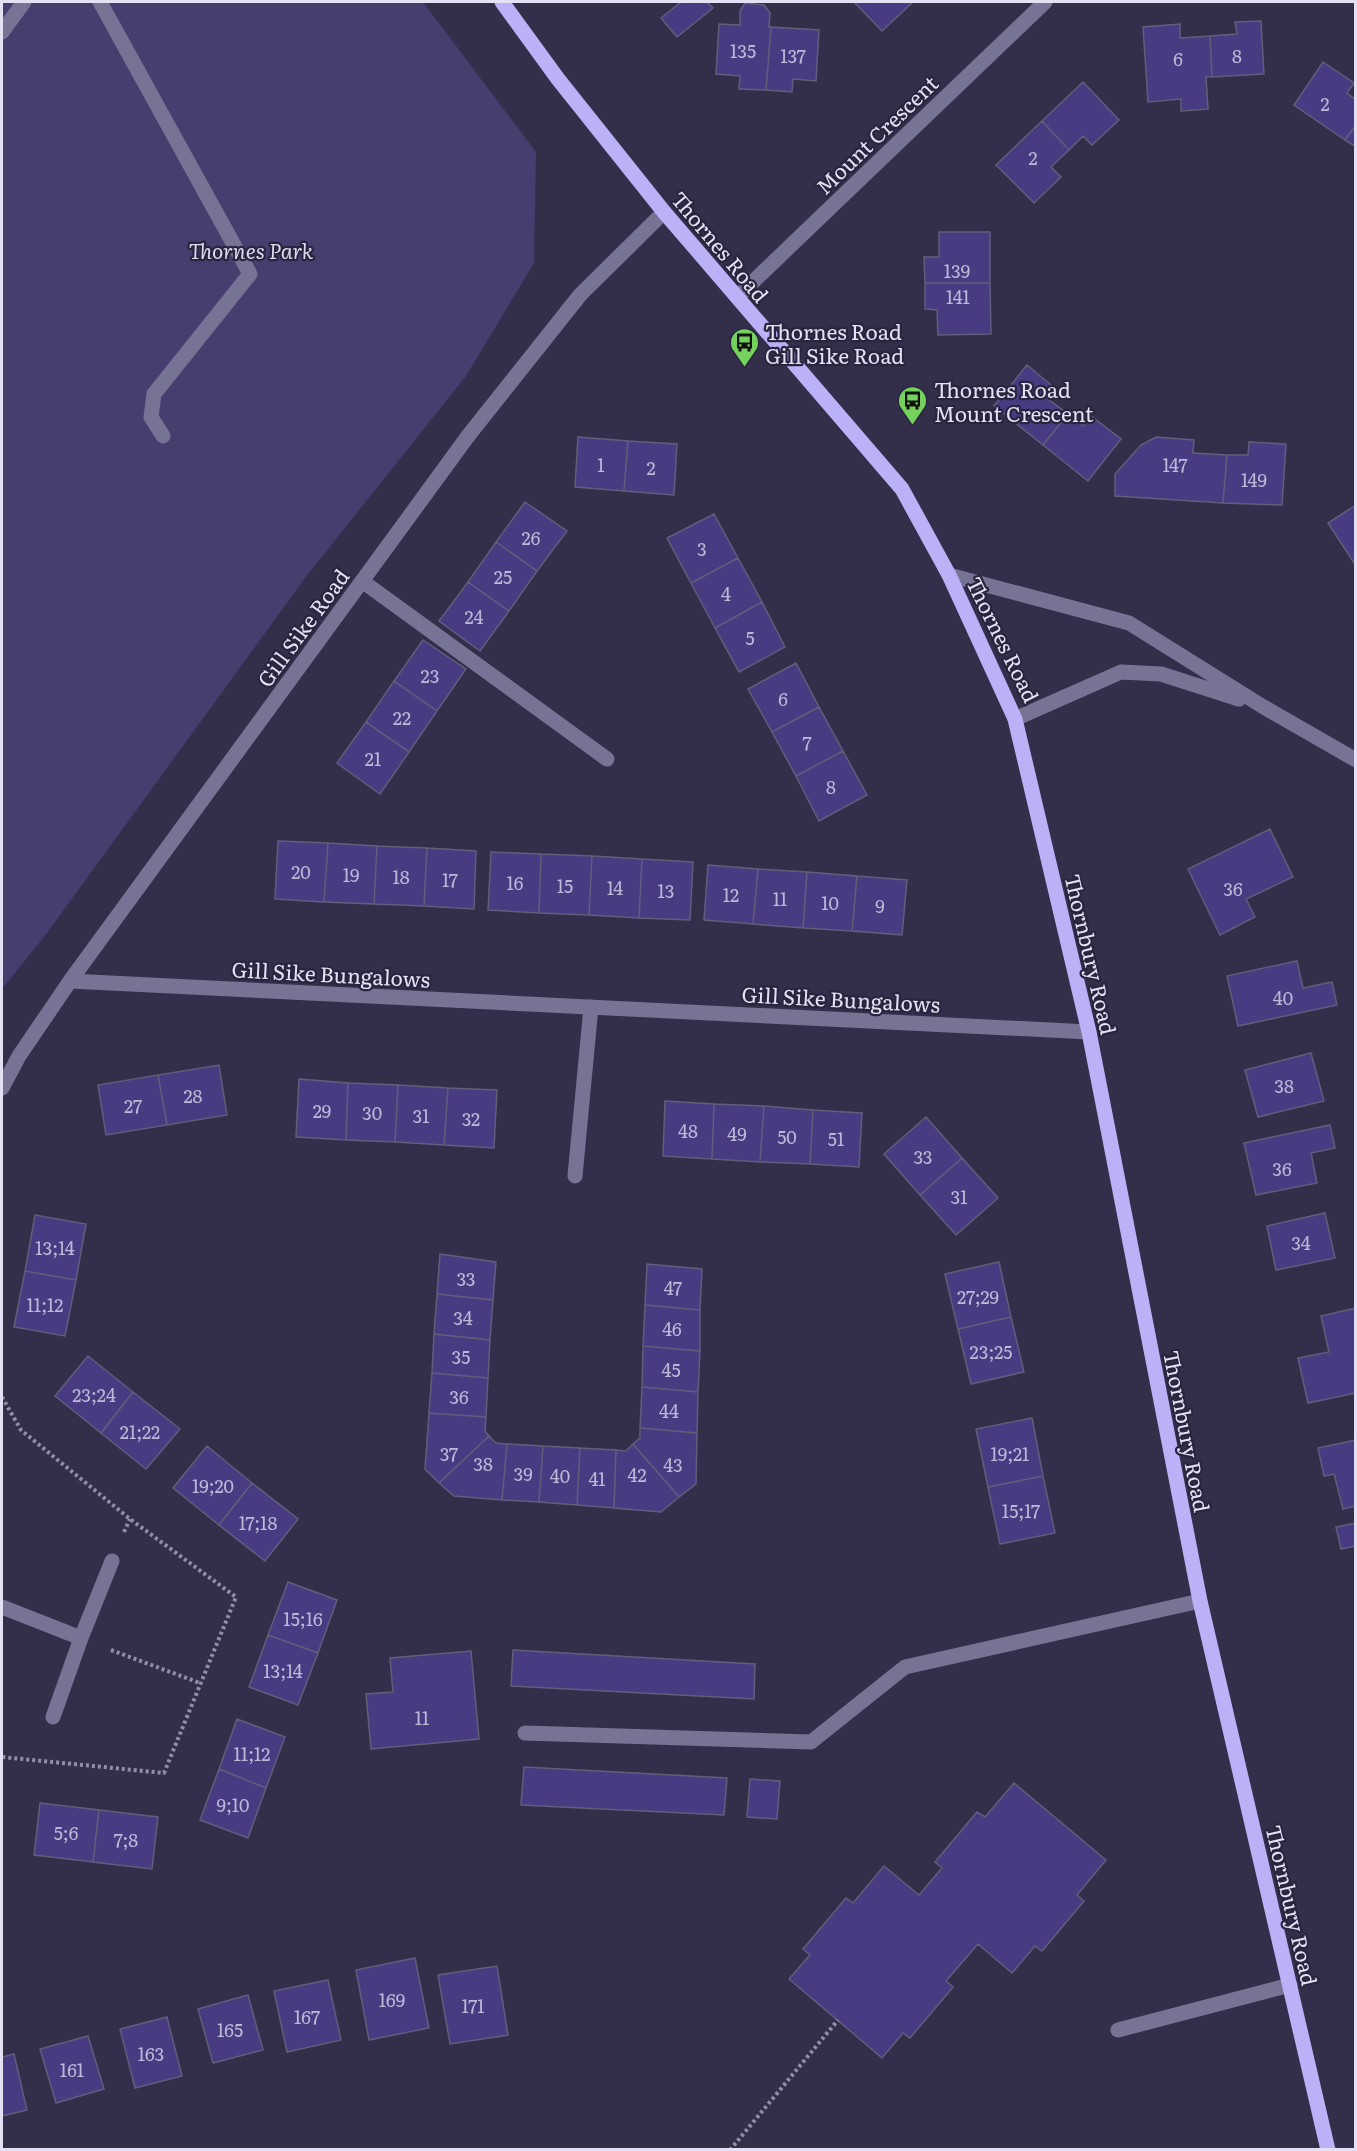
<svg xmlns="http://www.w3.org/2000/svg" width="1357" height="2151" font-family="Literata,serif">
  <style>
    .green { fill: #463e6f }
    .building { fill: #493b82; stroke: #615e7b; stroke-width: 1.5 }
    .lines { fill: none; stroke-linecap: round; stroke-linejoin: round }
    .path { stroke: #928fa5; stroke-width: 4; stroke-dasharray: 3 3; stroke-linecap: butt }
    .minor { stroke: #777395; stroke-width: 15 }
    .major { stroke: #bab1f7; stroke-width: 15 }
    .labels { text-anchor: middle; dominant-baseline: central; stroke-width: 4.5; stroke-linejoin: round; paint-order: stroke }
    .number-label { font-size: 18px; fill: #bcb8d7 }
    .street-label { font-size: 21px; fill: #e3e1f3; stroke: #29253f }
    .park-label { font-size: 21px; font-style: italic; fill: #dbdaef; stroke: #29253f }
    .poi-label { font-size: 21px; fill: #e3e1f3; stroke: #29253f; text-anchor: start }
  </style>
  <rect width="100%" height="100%" fill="#332f4a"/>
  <path class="green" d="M2 2H423L536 152 534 263 466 376 305 578 47 933 2 989Z"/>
  <path class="building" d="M681 2H707L713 8 677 37 661 18Z
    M854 2H913L882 31Z
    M745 3 764 5 770 13 769 27H771L766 90 739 89 740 76 716 74 719 24 740 25V11Z
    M1261 21 1264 74 1212 77 1210 36 1237 34 1235 22Z
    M1180 24V38L1210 36 1212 77H1206L1208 109 1181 111V99L1148 102 1143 27Z
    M771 27 819 30 816 81 793 79 792 92 766 90Z
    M1323 62 1354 83 1347 93 1356 100V125L1345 140 1294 105Z
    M1083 82 1119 120 1092 145 1083 136 1069 150 1042 121Z
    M1042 121 1069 150 1051 167 1061 177 1034 203 996 165Z
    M1356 125V147L1345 140Z
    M939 232H990V283H925L924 257H939Z
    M925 283H990L991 334 938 335 937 310 925 309Z
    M1027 365 1056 389 1048 399 1068 414 1043 445 994 406Z
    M1068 414 1083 426 1091 416 1121 439 1088 481 1043 445Z
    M578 437 628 441 624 491 575 487Z
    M1156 437 1194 440 1193 453 1227 455 1223 503 1115 496V474L1141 445Z
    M628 441 677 444 674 495 624 491Z
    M1249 442 1286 444 1282 505 1223 503 1227 455H1248Z
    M525 502 567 531 537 571 496 542Z
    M1356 505V566L1328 523Z
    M714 514 738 558 691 583 667 538Z
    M496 542 537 571 509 611 468 582Z
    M738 558 762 602 715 628 691 583Z
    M468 582 509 611 480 651 439 621Z
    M762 602 785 647 739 672 715 628Z
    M423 640 466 669 437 711 394 681Z
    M796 663 819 707 772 732 748 689Z
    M394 681 437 711 409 752 366 722Z
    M819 707 843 751 796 776 772 732Z
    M366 722 409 752 380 794 337 763Z
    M843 751 867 795 819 821 796 776Z
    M1270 829 1293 877 1246 899 1255 917 1220 935 1188 869Z
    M278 841 328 843 324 902 275 899Z
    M328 843 377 846 374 904 324 902Z
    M377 846 427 848 424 906 374 904Z
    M427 848 476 851 474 909 424 906Z
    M491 852 541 854 539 913 488 910Z
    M541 854 592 856 589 915 539 913Z
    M592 856 642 859 639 918 589 915Z
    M642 859 693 862 690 920 639 918Z
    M708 865 758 869 753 924 704 920Z
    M758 869 807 872 803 928 753 924Z
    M807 872 857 876 852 931 803 928Z
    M857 876 907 880 902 935 852 931Z
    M1297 961 1303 988 1332 982 1337 1005 1238 1026 1227 976Z
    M1311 1053 1324 1101 1258 1117 1245 1070Z
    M219 1065 227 1115 167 1125 158 1075Z
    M158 1075 167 1125 106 1135 98 1085Z
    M299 1079 348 1083 346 1140 296 1137Z
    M348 1083 398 1085 395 1142 346 1140Z
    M398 1085 448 1088 444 1145 395 1142Z
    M448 1088 497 1090 494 1148 444 1145Z
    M665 1101 714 1104 712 1159 663 1156Z
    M714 1104 764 1106 760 1162 712 1159Z
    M764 1106 813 1110 810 1164 760 1162Z
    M813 1110 862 1113 859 1167 810 1164Z
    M926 1117 962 1158 920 1195 884 1154Z
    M1330 1125 1335 1148 1311 1153 1317 1183 1256 1195 1244 1143Z
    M962 1158 998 1198 956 1235 920 1195Z
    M1325 1213 1335 1258 1276 1270 1267 1226Z
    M35 1215 86 1224 76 1280 25 1271Z
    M440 1254 496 1262 493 1300 437 1294Z
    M999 1262 1011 1317 958 1329 945 1274Z
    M647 1264 702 1269 700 1310 645 1305Z
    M25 1271 76 1280 65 1336 14 1327Z
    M437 1294 493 1300 490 1340 434 1334Z
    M645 1305 700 1310V1351L643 1346Z
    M1356 1308V1393L1308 1403 1298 1358 1329 1352 1321 1316Z
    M1011 1317 1024 1372 971 1384 958 1329Z
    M434 1334 490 1340 488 1378 432 1373Z
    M643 1346 700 1351 698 1392 642 1387Z
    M88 1356 133 1392 101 1433 55 1396Z
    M432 1373 488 1378 486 1417 429 1413Z
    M642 1387 698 1392 697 1433 640 1428Z
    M133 1392 180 1429 146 1469 101 1433Z
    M429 1413 486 1417 485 1431 489 1436 439 1483 425 1469Z
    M1032 1418 1043 1476 988 1487 976 1429Z
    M640 1428 697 1433 696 1484 679 1497 633 1444 640 1438Z
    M489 1436 496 1443 507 1444 502 1500 454 1496 439 1483Z
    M1356 1440V1506L1343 1509 1334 1474 1324 1476 1318 1448Z
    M507 1444 543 1446 539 1502 502 1500Z
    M633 1444 679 1497 661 1512 614 1508 616 1450 626 1451Z
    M207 1446 252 1483 219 1525 173 1488Z
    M543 1446 580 1448 577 1505 539 1502Z
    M580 1448 616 1450 614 1508 577 1505Z
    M1043 1476 1055 1533 1000 1544 988 1487Z
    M252 1483 298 1519 265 1561 219 1525Z
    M1356 1523V1546L1341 1549 1336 1527Z
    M288 1582 337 1600 318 1653 268 1635Z
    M268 1635 318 1653 298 1705 249 1687Z
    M513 1650 755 1664 754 1699 511 1686Z
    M471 1651 479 1739 371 1749 366 1694 393 1692 390 1658Z
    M237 1719 285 1737 266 1788 219 1769Z
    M524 1767 727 1778 724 1815 521 1805Z
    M219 1769 266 1788 248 1838 200 1820Z
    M750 1779 780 1781 777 1819 747 1817Z
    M1014 1783 1106 1860 1077 1895 1084 1901 1042 1951 1035 1946 1012 1973 978 1944 946 1981 953 1987 910 2038 903 2033 882 2058 789 1979 810 1955 803 1949 846 1898 853 1903 884 1866 919 1895 942 1868 935 1862 977 1812 985 1817Z
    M40 1803 99 1810 93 1862 34 1855Z
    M99 1810 158 1817 152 1869 93 1862Z
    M415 1958 429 2028 369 2040 356 1970Z
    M497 1966 508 2035 450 2044 438 1975Z
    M328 1980 341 2040 287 2052 274 1991Z
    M248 1995 263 2050 213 2063 198 2009Z
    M167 2017 182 2076 135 2088 120 2029Z
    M88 2036 104 2089 56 2103 40 2049Z
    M14 2054 27 2110 2 2116V2057Z"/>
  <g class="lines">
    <path class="path" d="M2 1397 21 1430 130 1519 236 1597 164 1773 2 1757
      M124 1532 130 1519
      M111 1650 200 1683
      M730 2150 838 2020"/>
    <path class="minor" d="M100 2 250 274 154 394 151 417 163 436
      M2 32 24 2
      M737 297 1045 2
      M949 575 1129 623 1262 706 1356 760
      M362 581 607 759
      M1015 719 1121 672 1161 674 1239 699
      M70 981 1089 1032
      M2 1088 19 1056 70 981 468 436 580 295 664 212
      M575 1176 591 1007
      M2 1607 81 1638
      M53 1717 81 1638 112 1561
      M525 1733 811 1742 905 1667 1200 1601
      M1118 2030 1290 1985"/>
    <path class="major" d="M502 2 558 79 664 212 902 489 949 575 1015 719 1089 1032 1200 1601 1328 2150"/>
  </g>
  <defs>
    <symbol id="bus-pin" viewBox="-11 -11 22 30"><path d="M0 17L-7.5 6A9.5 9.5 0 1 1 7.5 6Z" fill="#74d25c" stroke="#29253f"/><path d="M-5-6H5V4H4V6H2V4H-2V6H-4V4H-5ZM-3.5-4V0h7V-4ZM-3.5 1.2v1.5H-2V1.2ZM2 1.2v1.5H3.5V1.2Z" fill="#111"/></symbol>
  </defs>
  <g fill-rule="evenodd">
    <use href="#bus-pin" x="728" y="326" width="33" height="45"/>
    <use href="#bus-pin" x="896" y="384" width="33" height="45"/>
  </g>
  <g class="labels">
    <g class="number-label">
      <text x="743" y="50">135</text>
      <text x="793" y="55">137</text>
      <text x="1237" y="55">8</text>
      <text x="1178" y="58">6</text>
      <text x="1325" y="103">2</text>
      <text x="1033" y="157">2</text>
      <text x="957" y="270">139</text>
      <text x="958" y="296">141</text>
      <text x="601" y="464">1</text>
      <text x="1175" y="464">147</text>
      <text x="651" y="467">2</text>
      <text x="1254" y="479">149</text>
      <text x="531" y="537">26</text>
      <text x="702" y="548">3</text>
      <text x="503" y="576">25</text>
      <text x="726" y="593">4</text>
      <text x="474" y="616">24</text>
      <text x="750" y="637">5</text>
      <text x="430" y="675">23</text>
      <text x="783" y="698">6</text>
      <text x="402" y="717">22</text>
      <text x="807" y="742">7</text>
      <text x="373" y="758">21</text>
      <text x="831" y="786">8</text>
      <text x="301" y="871">20</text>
      <text x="351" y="874">19</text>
      <text x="401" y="876">18</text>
      <text x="450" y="879">17</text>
      <text x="515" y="882">16</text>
      <text x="565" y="885">15</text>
      <text x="615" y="887">14</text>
      <text x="1233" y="888">36</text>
      <text x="666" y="890">13</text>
      <text x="731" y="894">12</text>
      <text x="780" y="898">11</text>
      <text x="830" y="902">10</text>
      <text x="880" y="905">9</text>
      <text x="1283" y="997">40</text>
      <text x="1284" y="1085">38</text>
      <text x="193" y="1095">28</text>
      <text x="133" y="1105">27</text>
      <text x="322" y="1110">29</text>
      <text x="372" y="1112">30</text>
      <text x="421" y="1115">31</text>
      <text x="471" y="1118">32</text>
      <text x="688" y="1130">48</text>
      <text x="737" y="1133">49</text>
      <text x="787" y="1136">50</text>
      <text x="836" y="1138">51</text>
      <text x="923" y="1156">33</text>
      <text x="1282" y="1168">36</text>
      <text x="959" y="1196">31</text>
      <text x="1301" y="1242">34</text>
      <text x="55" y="1247">13;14</text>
      <text x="466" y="1278">33</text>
      <text x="673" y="1287">47</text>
      <text x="978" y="1296">27;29</text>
      <text x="45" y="1304">11;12</text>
      <text x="463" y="1317">34</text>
      <text x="672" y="1328">46</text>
      <text x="991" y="1351">23;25</text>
      <text x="461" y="1356">35</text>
      <text x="671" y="1369">45</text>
      <text x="94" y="1394">23;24</text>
      <text x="459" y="1396">36</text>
      <text x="669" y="1410">44</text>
      <text x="140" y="1431">21;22</text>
      <text x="449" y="1453">37</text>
      <text x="1010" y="1453">19;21</text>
      <text x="483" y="1463">38</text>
      <text x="673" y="1464">43</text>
      <text x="523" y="1473">39</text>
      <text x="637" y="1474">42</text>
      <text x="560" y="1475">40</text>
      <text x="597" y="1478">41</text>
      <text x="213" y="1485">19;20</text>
      <text x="1021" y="1510">15;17</text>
      <text x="258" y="1522">17;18</text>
      <text x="303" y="1618">15;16</text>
      <text x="283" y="1670">13;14</text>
      <text x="422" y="1717">11</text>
      <text x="252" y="1753">11;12</text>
      <text x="233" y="1804">9;10</text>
      <text x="66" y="1832">5;6</text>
      <text x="126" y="1839">7;8</text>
      <text x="392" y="1999">169</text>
      <text x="473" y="2005">171</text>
      <text x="307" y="2016">167</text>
      <text x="230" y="2029">165</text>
      <text x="151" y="2053">163</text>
      <text x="72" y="2069">161</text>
    </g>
    <g class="street-label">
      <text transform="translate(876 134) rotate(-44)">Mount Crescent</text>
      <text transform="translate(721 246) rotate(50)">Thornes Road</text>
      <text transform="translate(302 627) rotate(-54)">Gill Sike Road</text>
      <text transform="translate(1004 639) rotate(64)">Thornes Road</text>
      <text transform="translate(1092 954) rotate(77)">Thornbury Road</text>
      <text transform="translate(331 973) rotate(3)">Gill Sike Bungalows</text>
      <text transform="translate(841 998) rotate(3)">Gill Sike Bungalows</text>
      <text transform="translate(1188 1431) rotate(79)">Thornbury Road</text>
      <text transform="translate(1293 1905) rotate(77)">Thornbury Road</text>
    </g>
    <g class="park-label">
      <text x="251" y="249">Thornes Park</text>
    </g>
    <g class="poi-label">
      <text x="765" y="330">Thornes Road<tspan x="765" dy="24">Gill Sike Road</tspan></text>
      <text x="934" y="388">Thornes Road<tspan x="934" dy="24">Mount Crescent</tspan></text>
    </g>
  </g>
  <rect width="1357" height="2151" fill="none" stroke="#e3e1f3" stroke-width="6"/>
</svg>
